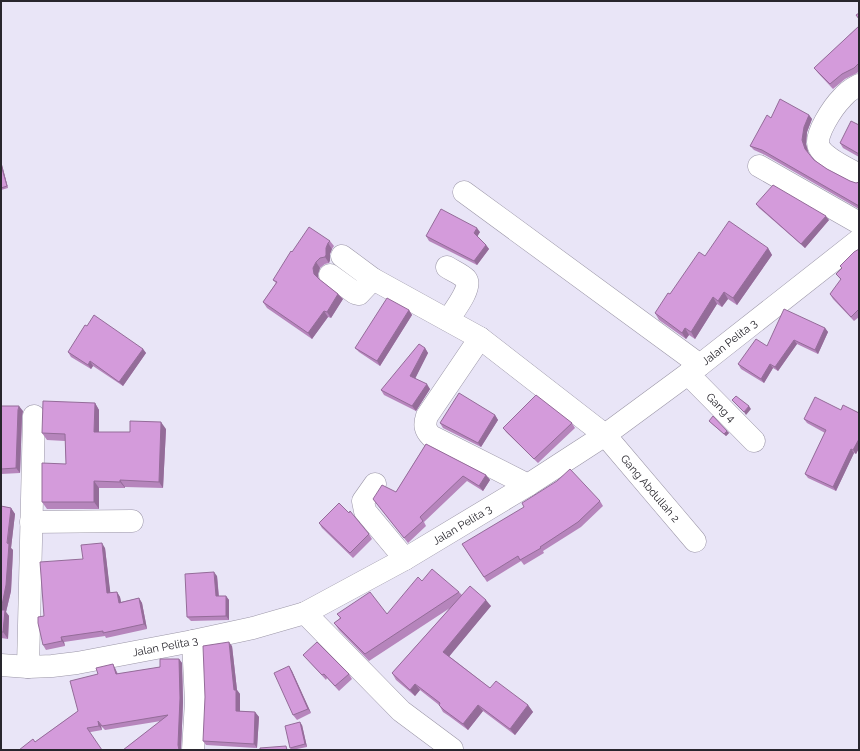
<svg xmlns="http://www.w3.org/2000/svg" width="860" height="751" font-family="Raleway,sans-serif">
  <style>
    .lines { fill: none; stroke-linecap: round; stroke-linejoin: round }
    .minor-casing { stroke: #9b96a7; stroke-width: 23 }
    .minor { stroke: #fff; stroke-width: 22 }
    .wall { fill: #b685bc }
    .shaded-wall { fill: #946c99 }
    .building { fill: #d49bdb; stroke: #946c99 }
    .labels { text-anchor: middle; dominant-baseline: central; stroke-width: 3; stroke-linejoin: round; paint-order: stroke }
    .street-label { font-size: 11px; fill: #28262d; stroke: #fff }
  </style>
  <rect width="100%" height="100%" fill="#e9e5f7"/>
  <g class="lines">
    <defs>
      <g id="minor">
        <path d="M859 85C853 88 846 93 842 98 834 106 813 136 819 147 825 159 847 168 859 175"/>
        <path d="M759 166 859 223"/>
        <path d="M464 192 700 365"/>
        <path id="s1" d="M342 256 373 279 480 338 605 435 695 541"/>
        <path d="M447 267C453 271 461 274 466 279 473 287 453 312 448 320"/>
        <path d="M330 275 355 293 359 294 373 279"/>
        <path d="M480 338 427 416C424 425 425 430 431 436L528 485"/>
        <path id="s2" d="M688 374 754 441"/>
        <path d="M375 484 363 501 365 511 405 559"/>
        <path d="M31 522 132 521"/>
        <path d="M305 613 401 711 452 749"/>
        <path d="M193 641 196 702 193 750"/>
        <path id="s3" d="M1 665 28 667 52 666 77 663 193 641 253 628 305 613 405 559 528 485 605 435 700 365 859 240"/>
        <path d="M28 667 34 416"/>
      </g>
    </defs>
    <use href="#minor" class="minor-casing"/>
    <use href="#minor" class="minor"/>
  </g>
  <path class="wall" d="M859 26V71L857 73 845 79 833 89 818 73 814 68Z
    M809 115 812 119 807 132 806 144 808 153 814 160 827 169 850 181 856 183 859 182V209L765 155 754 150 750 146 771 118Z
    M859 125V157L843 148 840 143Z
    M1 161 8 188 1 190Z
    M756 204 829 220 805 248 759 208Z
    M480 232 477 236 486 245 489 249 477 265 429 241 426 236Z
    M330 241 334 246 332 249 330 254V260L329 263 325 264 320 268 318 274 319 279 338 294 343 299 331 318 328 317 312 339 267 308 263 302 276 283 273 280Z
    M768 248 772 255 737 305 728 299 722 307 717 304 695 339 689 335 686 339 659 320 655 313 670 294 705 256Z
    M859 249V317L854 321 833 299 830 294 841 280 836 274 842 268 840 266Z
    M409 310 412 315 380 366 359 352 355 348Z
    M825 328 828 332 818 354 797 344 778 371 773 368 764 383 741 369 738 364 767 346Z
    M425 348 428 353 415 378 430 389 416 411 384 395 381 390Z
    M143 349 146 353 123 386 93 366 91 369 71 357 68 352Z
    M95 403 99 410V432H130L166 429 163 488 125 487V488H99V509H47L42 502 66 464 65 441 47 440 42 433Z
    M1 406 23 411 22 416 20 473 1 474Z
    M841 410 859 413V448L856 454 854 453 836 491 808 478 805 474 825 433 807 423 804 419Z
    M495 415 498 420 481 447 443 428 440 423Z
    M709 421 727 431 729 433 726 436 711 423Z
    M572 423 575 428 538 463 506 432 503 428Z
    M426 444 486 475 490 480 483 491 467 481 424 522 426 526 408 543 373 499 396 492Z
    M600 501 603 506 581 527 543 551 544 553 524 565 521 561 487 582 462 544Z
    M1 506 11 508 15 514 11 548 13 550 11 591 6 612 9 616 8 639 1 638Z
    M319 523 369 534 372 539 353 558 322 528Z
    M105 548 110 593 117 592 120 597 121 602 139 598 142 603 147 629 106 638 105 636 64 642 65 646 46 650 43 645 44 616 83 559Z
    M217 576 219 596H226L229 600V620L191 621 187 617Z
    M422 581 459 592 462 595 491 606 449 656 490 688 528 705 533 712 515 735 483 711 468 730 449 716 443 712 439 705 420 690 415 696 396 680 392 673 450 608 369 661 339 630 334 623 340 618 337 614H387Z
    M232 646 237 690 240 694V711L255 712 259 717 257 748 206 745 203 741Z
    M303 655 349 674 352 679 339 691 327 678 326 680 307 659Z
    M179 659 182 663 183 702 181 750H123L161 721 105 730 101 726 102 730 35 742 78 711 98 674 115 668 118 674 160 667Z
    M289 666 292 671 311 713 297 720 293 715Z
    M302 725 307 747 292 750 290 748Z"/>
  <path class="shaded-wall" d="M809 115 812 119 807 132 806 144 809 154 805 149 802 140 804 127Z
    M1 161 8 188 7 186 1 165Z
    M826 216 829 220 805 248 801 244Z
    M477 228 480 232 477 237 474 233Z
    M328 243 332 249 330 254V260L329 263 325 257 326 248Z
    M486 245 489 249 477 265 474 261Z
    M768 248 772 255 737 305 733 298Z
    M316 262 320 268 318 274V280L314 274 313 268Z
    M724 292 728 299 722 307 718 301Z
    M338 294 343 299 331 318 327 312Z
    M713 297 717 304 695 339 691 332Z
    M409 310 412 315 380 366 377 361Z
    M324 311 328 317 312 339 308 333Z
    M685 328 689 335 686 339 682 333Z
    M825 328 828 332 818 354 815 350Z
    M794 340 797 344 778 371 775 367Z
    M425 348 428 353 414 381 410 376Z
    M143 349 146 353 123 386 119 382Z
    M90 361 93 366 91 369 88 365Z
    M770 364 773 368 764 383 761 379Z
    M427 384 430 389 416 411 412 406Z
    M95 403 99 410V439L94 432Z
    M19 406 23 411 22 416 20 473 16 468 18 410Z
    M749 406 751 409 746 415 744 412Z
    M495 415 498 420 481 447 478 443Z
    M161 422 166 429 163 488 159 482Z
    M727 431 729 433 726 436 724 434Z
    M859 439V448L856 454 853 450Z
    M851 449 854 453 836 491 833 487Z
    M486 475 490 480 483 491 479 486Z
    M120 480 125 487V488L120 482Z
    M94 481 99 488V509L94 502Z
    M11 508 15 514 11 548 13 550 11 591 6 612 9 616 8 639 3 632 1 610Z
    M102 543 105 548 111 598 107 593Z
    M214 572 217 576 219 601 216 596Z
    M117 592 120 597 122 607 119 603Z
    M226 596 229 600V620L226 616Z
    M139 598 142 603 147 629 144 624Z
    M486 600 491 606 448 658 443 652Z
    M61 637 64 642 65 646 62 641Z
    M229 642 232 646 237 690 240 694V715L236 711Z
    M179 659 182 663 183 702 181 750H179L178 745Z
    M113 664 115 668 119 679 116 674Z
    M289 666 292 671 311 713 308 709Z
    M415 684 420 690 415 696 410 690Z
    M478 705 483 711 468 730 463 724Z
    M528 705 533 712 515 735 510 729Z
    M255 712 259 717 257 748 254 744Z
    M98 721 101 726 102 730 99 726Z
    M300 722 302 725 307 747 305 744Z"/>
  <path class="building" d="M859 13V19L856 15Z
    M859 26V63L854 68 842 74 830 84 814 68Z
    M780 99 809 115 804 127 802 140 805 149 814 160 827 169 850 181 856 183 859 182V206L762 150 750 146 767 115 771 118Z
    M851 121 859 125V154L840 143Z
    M1 165 7 186 1 188Z
    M773 185 826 216 801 244 756 204Z
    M441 209 477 228 474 233 486 245 474 261 426 236Z
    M729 221 768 248 733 298 724 292 718 301 713 297 691 332 685 328 682 333 655 313 668 293 670 294 699 252 705 256Z
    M309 227 330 241 328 243 326 248V255L325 257 320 258 316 262 313 268 314 274 319 279 338 294 327 312 324 311 308 333 263 302 277 282 273 280 291 251 292 252Z
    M859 249V309L851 317 830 294 841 279 836 274 842 268 840 266 854 252Z
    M387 298 409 310 377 361 355 348Z
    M784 309 825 328 815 350 794 340 775 367 770 364 761 379 738 364 756 339 767 346Z
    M94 315 143 349 119 382 90 361 88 365 68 352 85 325 87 326Z
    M419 344 425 348 410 376 427 384 412 406 381 390Z
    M459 393 495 415 478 443 440 423Z
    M536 395 572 423 534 459 503 428Z
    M736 396 749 406 744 412 732 400Z
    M815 397 841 410 843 405 859 413V439L853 450 851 449 833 487 805 474 826 430 804 419Z
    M43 401 95 403 94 432H130V421L161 422 159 482 120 480V482L94 481V502H42V463L66 464 65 434 42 433Z
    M1 406H19L18 410 16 468 1 469Z
    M713 416 727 431 724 434 709 421Z
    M426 444 486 475 479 486 463 476 420 517 423 521 404 538 373 499 382 485 396 492Z
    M570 469 600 501 578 522 540 547 541 548 520 560 518 556 484 577 462 544 524 507 522 503 557 481Z
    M339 503 349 513 350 511 369 534 350 553 319 523Z
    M1 506 11 508 7 543 9 544 6 585 1 610H5L3 632H1Z
    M102 543 107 593 117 592 119 603 139 598 144 624 103 633V631L61 637 62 641 43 645 38 623V617L44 616 40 562 83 559 81 545Z
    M432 569 459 592 365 654 334 623 341 618 337 614 370 592 387 614 418 577 422 581Z
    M214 572 216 596H226V616L187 617 185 574Z
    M470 586 486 600 443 652 490 688 496 681 528 705 510 729 478 705 463 724 444 710 439 705 440 703 415 684 410 690 392 673Z
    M229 642 234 690H236V711L255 712 254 744 203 741 205 697 203 646Z
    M317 642 349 674 335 686 324 674 322 675 303 655Z
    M160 659H179L180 698 178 745 179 750H123L168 715 102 726 98 721 99 726 87 728 102 750H19L33 739 35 742 78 711 70 681 98 674 96 668 113 664 116 674 160 667Z
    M289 666 308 709 293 715 274 673Z
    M300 722 305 744 290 748 285 726Z
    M286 746 287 750H260V748Z"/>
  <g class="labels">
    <g class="street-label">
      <text stroke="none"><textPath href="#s3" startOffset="814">Jalan Pelita 3</textPath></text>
      <text stroke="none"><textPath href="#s2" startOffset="47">Gang 4</textPath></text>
      <text stroke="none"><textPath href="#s1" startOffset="389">Gang Abdullah 2</textPath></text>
      <text stroke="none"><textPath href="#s3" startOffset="490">Jalan Pelita 3</textPath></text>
      <text stroke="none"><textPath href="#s3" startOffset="166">Jalan Pelita 3</textPath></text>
    </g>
  </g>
  <rect width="860" height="751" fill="none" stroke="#28262d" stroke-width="4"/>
</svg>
